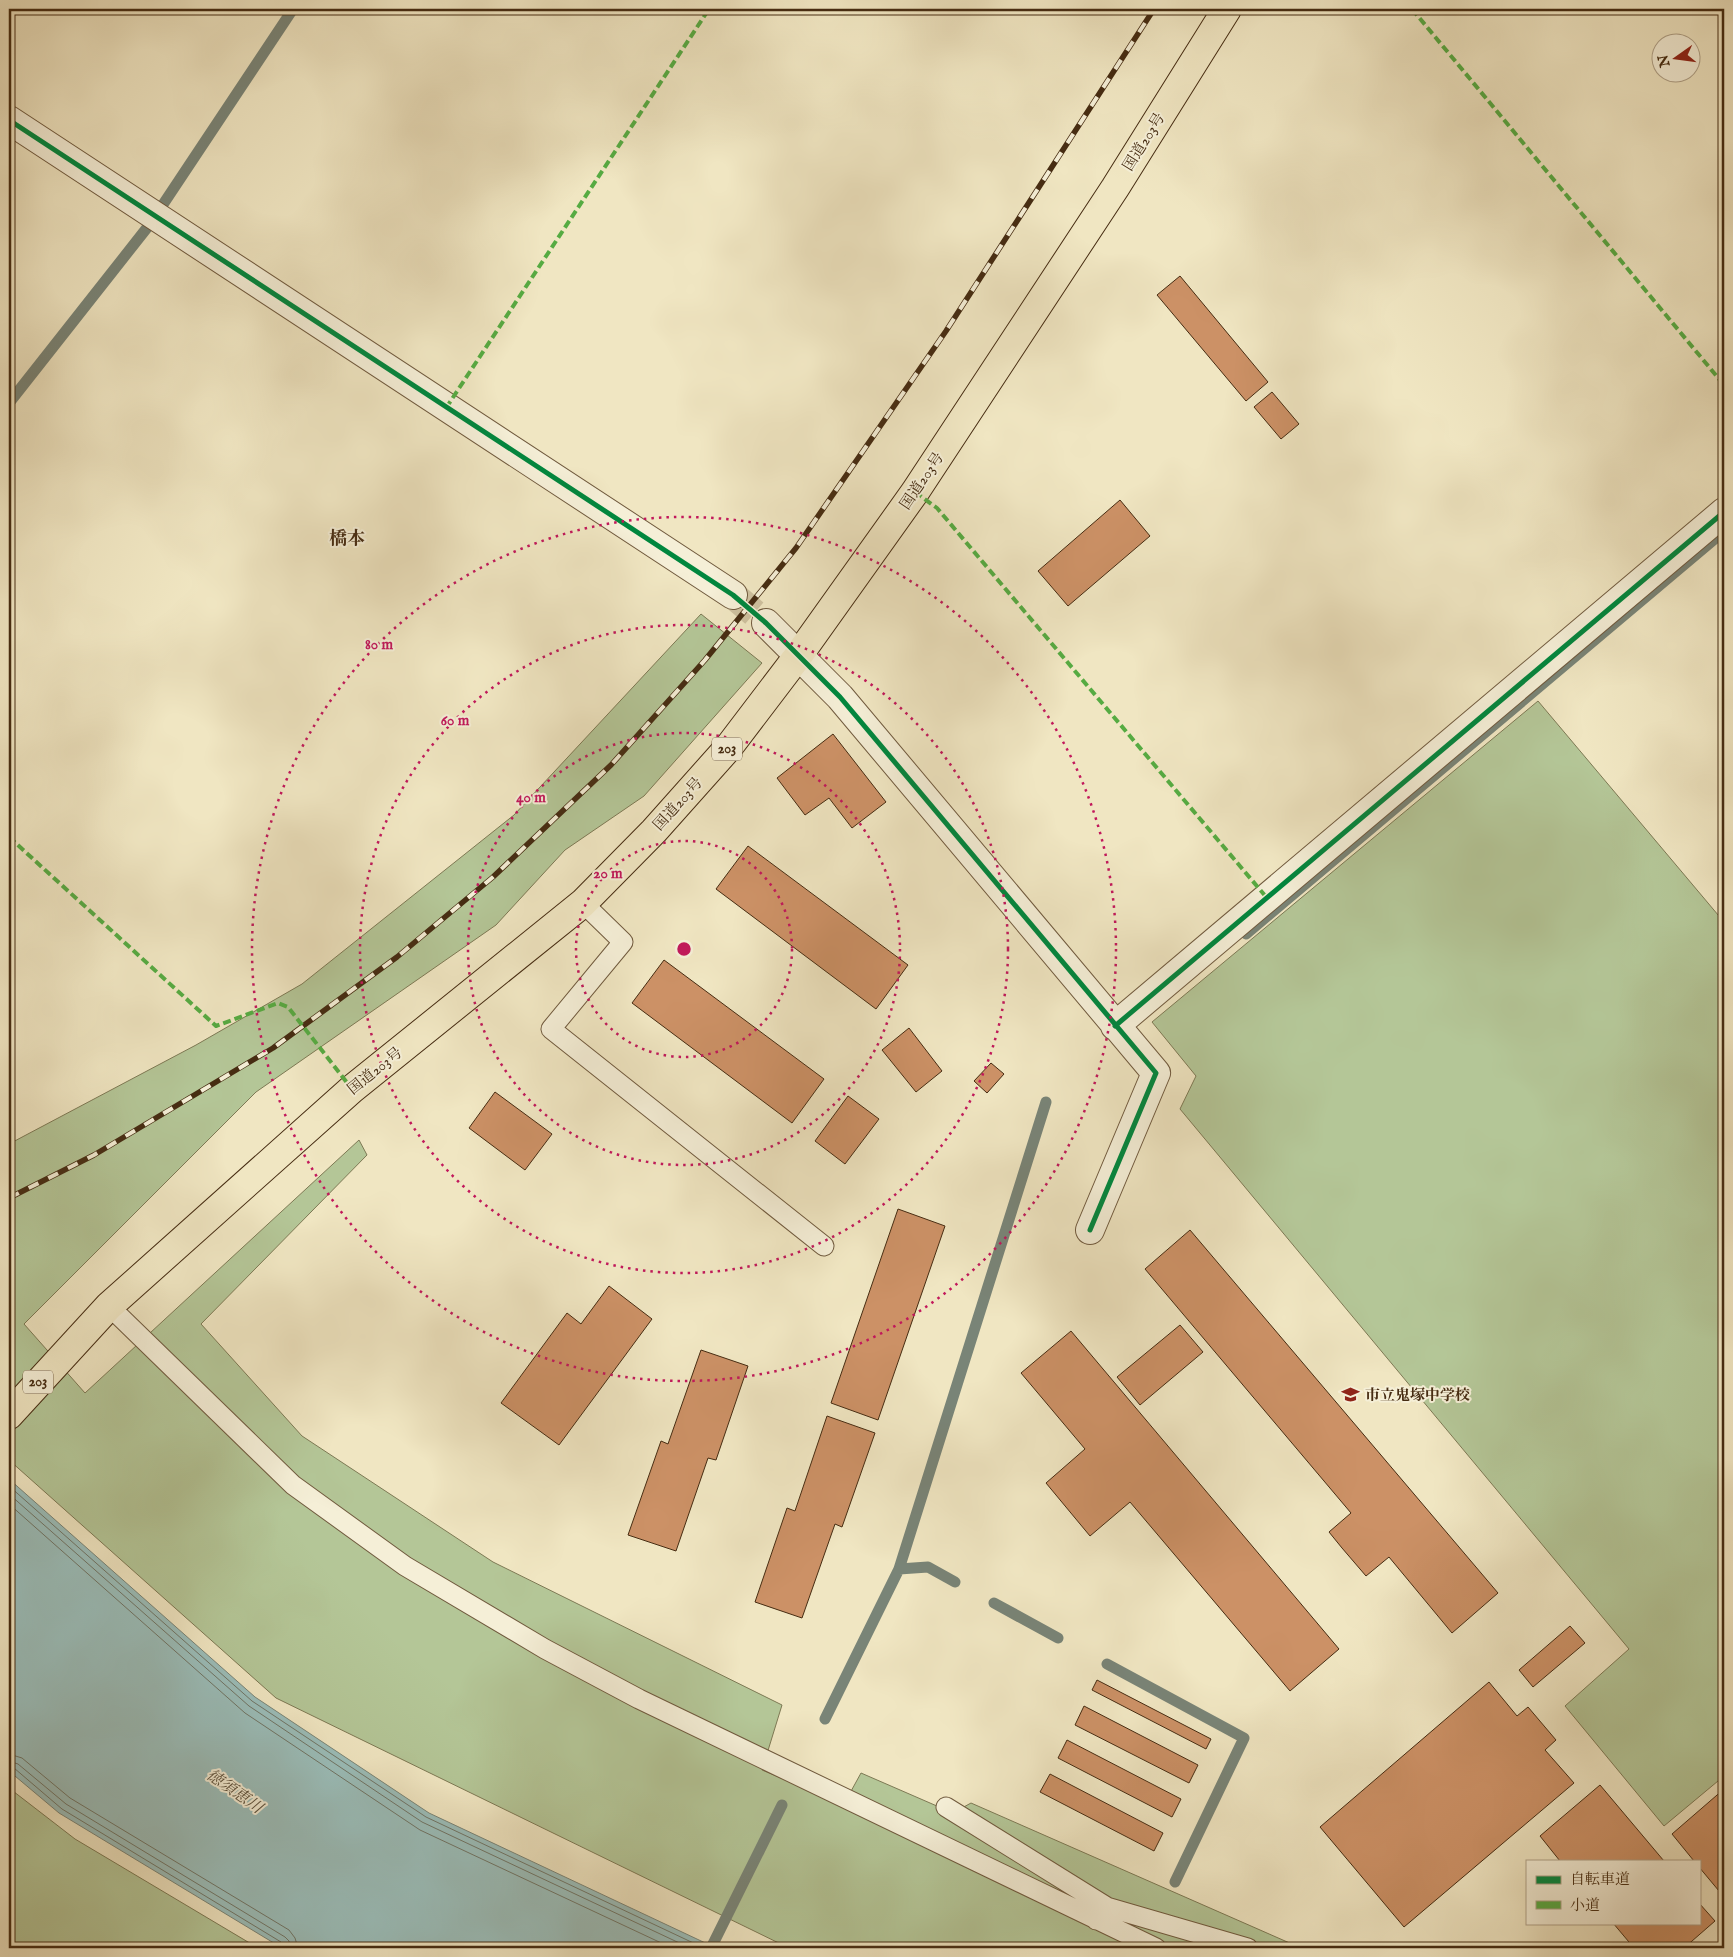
<svg xmlns="http://www.w3.org/2000/svg" width="1733" height="1957" font-family="'IM FELL English','Noto Serif JP',serif">
  <style>
    .green { fill: #b4c697; stroke: #7d7954 }
    .water { fill: #9bbeba; stroke: #798477 }
    .lines { fill: none; stroke-linecap: round; stroke-linejoin: round }
    .shore { stroke: #707566; stroke-width: 1 }
    .stream { stroke: #798477; stroke-width: 11 }
    .building { fill: #cc9166; stroke: #462c12 }
    .street-tunnel { stroke: #cec19f; stroke-width: 28; stroke-dasharray: 28 14; stroke-linecap: butt }
    .lane-casing { stroke: #705a3e; stroke-width: 21 }
    .street-casing { stroke: #705a3e; stroke-width: 30 }
    .highway-casing { stroke: #462c12; stroke-width: 30 }
    .lane { stroke: #f5efd7; stroke-width: 19 }
    .street { stroke: #f5efd7; stroke-width: 28 }
    .highway { stroke: #f0e6c2; stroke-width: 28 }
    .rail-casing { stroke: #462c12; stroke-width: 5.5 }
    .rail { stroke: #f5efd7; stroke-width: 4; stroke-dasharray: 11; stroke-linecap: butt }
    .quiet { stroke: #56ab42; stroke-width: 4; stroke-dasharray: 8 4; stroke-linecap: butt }
    .cycleway-casing { stroke: #f5efd7; stroke-width: 8 }
    .cycleway { stroke: #00873e; stroke-width: 5 }
    .ring { fill: none; stroke: #c2185b; stroke-width: 2.5; stroke-dasharray: 2.5 5 }
    .labels { text-anchor: middle; dominant-baseline: central; stroke-width: 4; stroke-linejoin: round; paint-order: stroke }
    .shield { fill: #f5efd7; stroke: #7a664d; stroke-width: 1 }
    .shield-label { font-size: 14px; font-weight: bold; fill: #462c12 }
    .street-label { font-size: 15px; fill: #462c12; stroke: #f5efd7 }
    .poi-label { font-size: 15px; font-weight: bold; fill: #462c12; stroke: #f5efd7; text-anchor: start }
    .water-label { font-size: 16px; font-style: italic; fill: #5b503c; stroke: #f5efd7 }
    .quarter-label { font-size: 18px; font-weight: bold; fill: #462c12; stroke: #f5efd7 }
    .centre { fill: #c2185b; stroke: #f5efd7; stroke-width: 2.5 }
    .ring-label { font-size: 15px; text-anchor: middle; font-weight: bold; fill: #c2185b; stroke: #f5efd7; stroke-width: 4; stroke-linejoin: round; paint-order: stroke }
  </style>
  <rect width="100%" height="100%" fill="#f0e6c2"/>
  <filter id="stains"><feTurbulence type="fractalNoise" baseFrequency=".004" numOctaves="4"/><feColorMatrix values="0 0 0 0 .2 0 0 0 0 .09 0 0 0 0 .02 0 0 0 .5 -.17"/></filter>
  <radialGradient id="worn" r=".72"><stop offset=".6" stop-color="#630" stop-opacity="0"/><stop offset="1" stop-color="#630" stop-opacity=".3"/></radialGradient>
  <path class="green" d="M701 614 762 663 644 796 565 850 496 925 256 1092 24 1324 85 1393 359 1140 367 1155 201 1324 302 1436 493 1562 782 1705 762 1770 844 1804 861 1773 953 1813 971 1803 1301 1948H789L276 1698 9 1460V1144L196 1045 302 984 514 815Z
    M1538 701 1724 922V1776L1664 1826 1565 1706 1629 1649 1180 1109 1196 1076 1152 1022Z
    M9 1788 75 1839 258 1948H9Z"/>
  <path class="water" d="M9 1479 255 1697 429 1813 716 1948H282L59 1813 9 1771Z"/>
  <g class="lines">
    <path class="shore" d="M9 1486 252 1701 426 1817 704 1948
      M9 1494 249 1706 422 1822 690 1948
      M9 1504 245 1713 420 1830 672 1948
      M9 1754 22 1758 70 1798 289 1930 295 1938 298 1948
      M9 1761 18 1764 66 1804 285 1937 289 1941 290 1948
      M9 1767 14 1768 62 1809 281 1942 284 1948"/>
    <path class="stream" d="M9 403 150 224 293 9
      M1246 934 1724 531
      M899 1569 928 1567 955 1582
      M994 1603 1058 1638
      M1107 1664 1244 1738 1175 1882
      M825 1719 899 1569 1046 1102
      M711 1948 782 1805"/>
  </g>
  <path class="building" d="M1180 276 1268 382 1246 401 1157 295Z
    M1272 392 1299 424 1281 439 1254 407Z
    M1120 500 1150 536 1068 606 1038 571Z
    M833 734 886 802 852 828 829 798 805 815 777 778Z
    M748 846 908 965 876 1009 716 889Z
    M664 960 824 1079 792 1123 632 1003Z
    M909 1028 942 1071 916 1092 882 1050Z
    M991 1063 1004 1074 987 1093 974 1081Z
    M495 1092 552 1134 525 1170 469 1128Z
    M848 1096 879 1119 845 1164 815 1141Z
    M898 1209 945 1226 878 1420 831 1403Z
    M1190 1230 1498 1593 1452 1633 1389 1557 1366 1576 1342 1548 1329 1532 1351 1513 1145 1269Z
    M609 1286 652 1319 559 1445 501 1403 567 1313 581 1324Z
    M1180 1325 1203 1352 1140 1405 1117 1377Z
    M1071 1331 1339 1649 1290 1691 1130 1502 1090 1536 1046 1483 1085 1449 1021 1373Z
    M701 1350 748 1366 716 1460 708 1458 676 1551 628 1535 661 1441 668 1444Z
    M827 1416 875 1433 842 1527 835 1524 802 1618 755 1602 787 1508 795 1511Z
    M1570 1626 1585 1643 1533 1687 1519 1670Z
    M1097 1680 1211 1739 1206 1749 1092 1690Z
    M1489 1682 1517 1716 1528 1707 1556 1740 1545 1750 1574 1783 1404 1927 1320 1827Z
    M1084 1706 1198 1765 1189 1783 1075 1725Z
    M1067 1740 1181 1799 1172 1817 1058 1758Z
    M1050 1774 1163 1833 1154 1851 1040 1792Z
    M1600 1785 1664 1861H1560L1540 1836Z
    M1724 1789V1897L1699 1867V1861H1694L1672 1834Z
    M1699 1903 1715 1921 1684 1948H1634L1613 1923H1699Z"/>
  <g class="lines">
    <path class="street-tunnel" d="M733 595 766 623"/>
    <defs>
      <path id="lane" d="M583 903 623 942 551 1029 824 1246
        M109 1306 293 1485 405 1566 545 1649 639 1699 1156 1948
        M946 1807 1107 1907 1096 1920
        M1107 1907 1248 1948"/>
      <path id="street" d="M9 120 733 595
        M766 623 840 697 1156 1073 1090 1230
        M1115 1026 1724 512"/>
      <path id="highway" d="M9 1415 109 1306 352 1089 583 903 654 831 728 748 798 656 915 492 1115 188 1227 9"/>
    </defs>
    <use href="#lane" class="lane-casing"/>
    <use href="#street" class="street-casing"/>
    <use href="#highway" class="highway-casing"/>
    <use href="#lane" class="lane"/>
    <use href="#street" class="street"/>
    <use href="#highway" class="highway"/>
    <defs>
      <path id="rail" d="M9 1198 94 1155 273 1048 397 957 493 877 611 765 705 660 796 548 946 331 1154 9"/>
    </defs>
    <use href="#rail" class="rail-casing"/>
    <use href="#rail" class="rail"/>
    <path class="quiet" d="M1412 9 1724 385
      M446 408 709 9
      M915 492 937 508 1267 898
      M9 837 216 1026 278 1003 288 1007 352 1089"/>
    <defs>
      <path id="cycleway" d="M9 120 733 595 766 623 840 697 1156 1073 1090 1230
        M1115 1026 1724 512"/>
    </defs>
    <use href="#cycleway" class="cycleway-casing"/>
    <use href="#cycleway" class="cycleway"/>
  </g>
  <g class="ring">
    <circle cx="684" cy="949" r="108"/>
    <circle cx="684" cy="949" r="216"/>
    <circle cx="684" cy="949" r="324"/>
    <circle cx="684" cy="949" r="432"/>
  </g>
  <defs>
    <symbol id="school-bare" viewBox="-9 -9 18 18"><path d="M0-5L7-2L0 1L-7-2ZM-4 1L0 2.5L4 1V4Q0 6-4 4Z" fill="#8f2418" stroke="#f5efd7" stroke-width="2.5" paint-order="stroke"/></symbol>
  </defs>
  <g fill-rule="evenodd">
    <use href="#school-bare" x="1338" y="1382" width="25" height="25"/>
  </g>
  <g class="labels">
    <g class="shield">
      <rect x="712" y="737.5" width="30" height="23" rx="4"/>
      <rect x="23" y="1370.5" width="30" height="23" rx="4"/>
    </g>
    <g class="shield-label">
      <text x="727" y="749">203</text>
      <text x="38" y="1382">203</text>
    </g>
    <g class="street-label">
      <text transform="translate(1144 142) rotate(-58)">国道203号</text>
      <text transform="translate(922 481) rotate(-56)">国道203号</text>
      <text transform="translate(678 804) rotate(-48)">国道203号</text>
      <text transform="translate(375 1071) rotate(-39)">国道203号</text>
    </g>
    <g class="poi-label">
      <text x="1365" y="1395">市立鬼塚中学校</text>
    </g>
    <g class="water-label">
      <text transform="translate(234 1792) rotate(35)">徳須恵川</text>
    </g>
    <g class="quarter-label">
      <text x="347" y="539">橋本</text>
    </g>
  </g>
  <circle cx="684" cy="949" r="8" class="centre"/>
  <g class="ring-label">
    <text x="379" y="649">80 m</text>
    <text x="455" y="725">60 m</text>
    <text x="531" y="802">40 m</text>
    <text x="608" y="878">20 m</text>
  </g>
  <rect width="1733" height="1957" fill="none" stroke="#f0e6c2" stroke-width="30"/>
  <rect x="10" y="10" width="1713" height="1937" fill="none" stroke="#462c12" stroke-width="2.5"/>
  <rect x="15" y="15" width="1703" height="1927" fill="none" stroke="#462c12"/>
  <rect x="1526" y="1860" width="175" height="65" fill="#f5efd7" stroke="#afa188"/>
  <rect x="1536" y="1876" width="25" height="8" fill="#00873e" stroke="#afa188"/>
  <text x="1570" y="1884" font-size="15" fill="#462c12">自転車道</text>
  <rect x="1536" y="1901" width="25" height="8" fill="#56ab42" stroke="#afa188"/>
  <text x="1570" y="1910" font-size="15" fill="#462c12">小道</text>
  <g transform="translate(1676 58) rotate(256)"><circle r="24" fill="#f5efd7" stroke="#afa188"/>
  <path d="M0-4L9 19L0 12L-9 19Z" fill="#8f2418"/>
  <text y="-8" font-size="14" font-weight="bold" text-anchor="middle" fill="#462c12">N</text>
  </g>
  <rect width="100%" height="100%" filter="url(#stains)"/>
  <rect width="100%" height="100%" fill="url(#worn)"/>
</svg>
